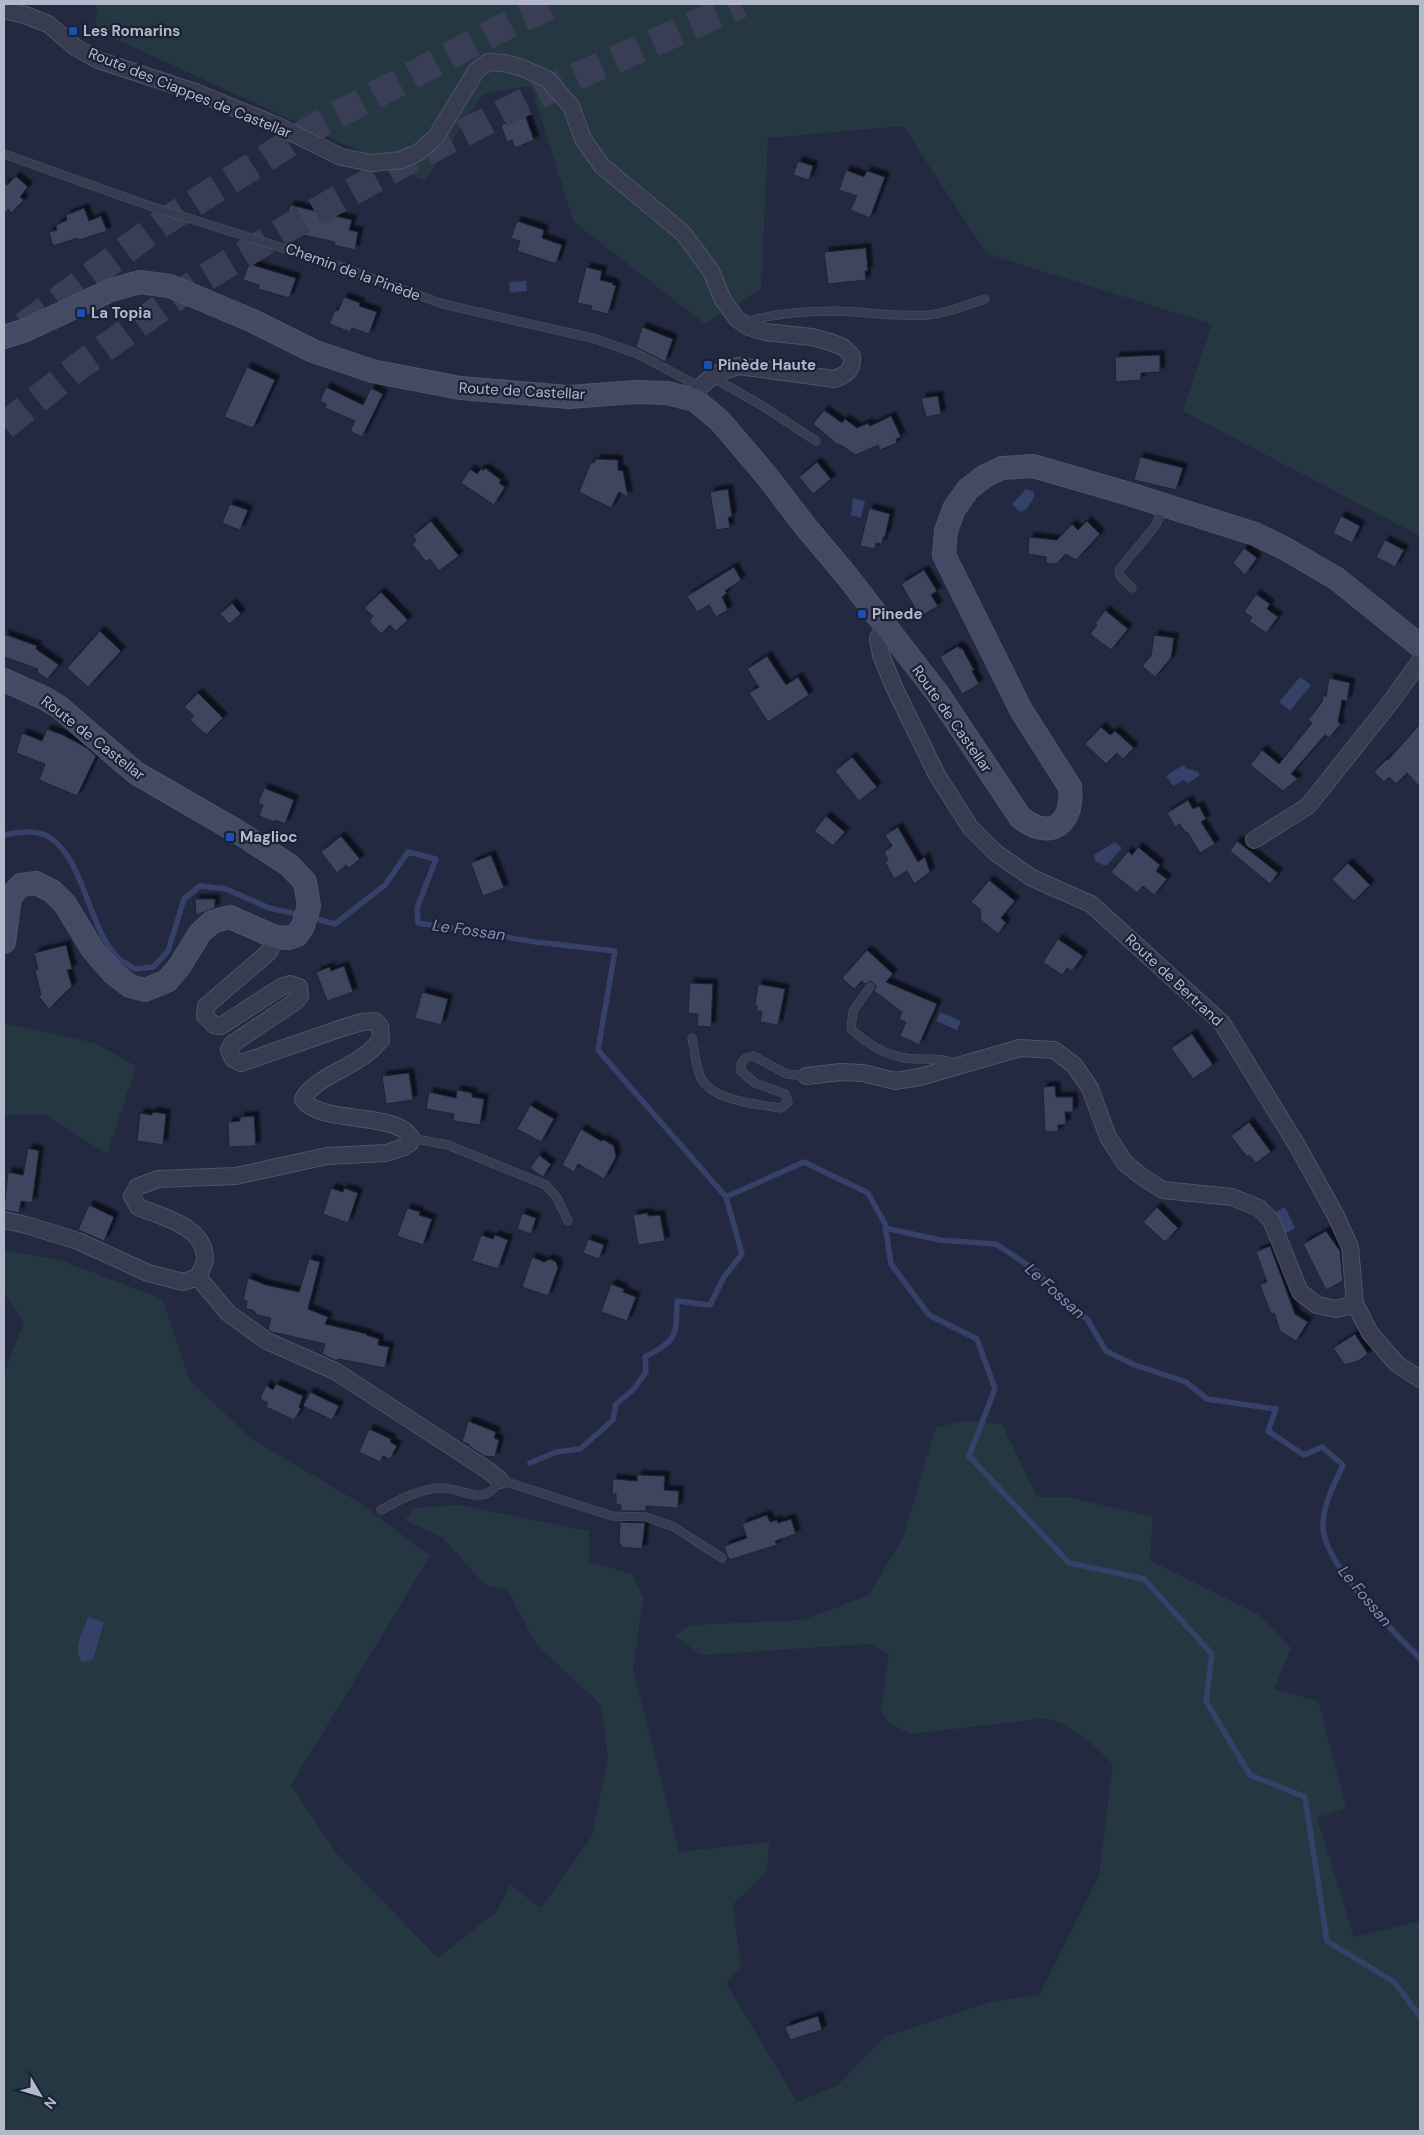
<svg xmlns="http://www.w3.org/2000/svg" width="1424" height="2135" font-family="'DM Sans',sans-serif">
  <style>
    .green { fill: #253842; fill-rule: evenodd }
    .water { fill: #354169 }
    .lines { fill: none; stroke-linecap: round; stroke-linejoin: round }
    .stream { stroke: #354169; stroke-width: 5.5 }
    .building { fill: #3d445f; stroke: #1e2337; filter: url(#shadow) }
    .highway-tunnel { stroke: #393e56; stroke-width: 28; stroke-dasharray: 28 14; stroke-linecap: butt }
    .lane-casing { stroke: #4f5468; stroke-width: 9 }
    .street-casing { stroke: #4f5468; stroke-width: 18 }
    .secondary-casing { stroke: #4f5468; stroke-width: 24 }
    .lane { stroke: #373c50; stroke-width: 8 }
    .street { stroke: #373c50; stroke-width: 16 }
    .secondary { stroke: #454a64; stroke-width: 22 }
    .transit-dot { fill: #1a4fb4; stroke: #1c2136; stroke-width: 2 }
    .labels { text-anchor: middle; dominant-baseline: central; stroke-width: 4.5; stroke-linejoin: round; paint-order: stroke }
    .poi-label { font-size: 15px; font-weight: bold; fill: #b4b8cb; stroke: #1c2136; text-anchor: start }
    .street-label { font-size: 15px; fill: #b4b8cb; stroke: #1c2136 }
    .water-label { font-size: 16px; font-style: italic; fill: #808db8; stroke: #1c2136 }
  </style>
  <defs>
    <filter id="shadow"><feDropShadow dx="4.5" dy="-4.5" stdDeviation="1" flood-color="#0009"/></filter>
  </defs>
  <rect width="100%" height="100%" fill="#232941"/>
  <path class="green" d="M97 4H1420V536L1183 411 1212 324 987 254 903 126 768 138 761 289 705 324 574 222 531 86 483 94 425 181 96 30Z
    M4 1023 95 1043 136 1066 107 1154 46 1115H4Z
    M4 1250 60 1260 162 1299 190 1381 252 1439 360 1503 430 1556 291 1785 337 1854 438 1958 497 1911 510 1885 541 1908 592 1836 608 1759 601 1705 536 1644 508 1591 484 1584 442 1537 405 1520 414 1508 459 1505 589 1531V1562L632 1574 643 1598 633 1670 679 1852 769 1842 767 1871 733 1904 741 1967 726 1983 797 2102 838 2085 885 2037 994 2001 1039 1995 1099 1875 1113 1764C1094 1745 1074 1726 1047 1718L911 1734 890 1724 881 1710 889 1654 869 1644 701 1655 674 1635 692 1625 803 1620 869 1595 903 1538 936 1427 965 1421 1002 1424 1037 1497H1067L1153 1517 1150 1560 1259 1615 1291 1648 1274 1689 1318 1701 1346 1808 1317 1818 1354 1937 1420 1921V2131H4V1375L24 1322 4 1293ZM88 1618 104 1623 94 1657Z"/>
  <path class="water" d="M526 281 527 291 510 293 509 282Z
    M1026 489 1034 492V497L1026 510 1020 512 1012 504Z
    M853 498 865 501 861 518 851 515Z
    M1300 677 1311 685 1290 711 1279 702Z
    M1183 765 1187 769 1197 771 1200 775 1187 784 1184 780 1173 786 1166 776Z
    M1115 842 1122 848 1107 865H1103L1095 861 1094 855Z
    M940 1012 961 1021 957 1030 936 1021Z
    M1285 1207 1295 1228 1286 1233 1276 1212Z
    M88 1617 104 1622 94 1657 91 1660 83 1662C70 1652 84 1630 88 1617Z"/>
  <g class="lines">
    <path class="stream" d="M4 835C17 832 36 829 49 837 86 861 87 928 119 959 124 963 130 966 135 969L153 967 168 951 184 899 200 886 226 889 269 908 301 915
      M310 917 335 924 385 885 408 852 436 859 417 908 418 923 536 942 615 951 598 1050 726 1197 742 1254 724 1277 710 1305 677 1301C676 1336 678 1340 645 1357L646 1372 633 1390 616 1404 613 1420 580 1449 556 1452 530 1463
      M726 1197 804 1162 868 1193 885 1224 891 1264 929 1315 977 1339 995 1389 969 1456 1069 1563 1144 1579 1212 1654 1206 1701 1250 1775 1305 1797 1327 1941 1394 1982 1420 2016
      M885 1228 940 1240 996 1244 1038 1272 1057 1296 1087 1319 1106 1351 1135 1365 1186 1382 1207 1399 1276 1409 1268 1431 1304 1455 1322 1447 1343 1465C1335 1483 1324 1502 1323 1523 1320 1562 1393 1631 1420 1658"/>
  </g>
  <path class="building" d="M524 112 534 140 515 148 512 140 507 142 501 125 506 123 504 119Z
    M798 161 813 166 809 180 793 175Z
    M846 170 864 177 867 171 885 177 870 218 850 210 857 196 839 190Z
    M16 176 28 187 20 197 24 200 11 213 8 209 4 214V182L7 185Z
    M290 205 352 220 349 230 358 232 355 250 334 245 335 242 284 231Z
    M84 208 89 221 101 216 107 231 79 240 78 238 53 246 49 232 57 230 56 225 67 220 66 215Z
    M517 221 544 230 542 238 562 245 556 264 517 251 520 241 511 238Z
    M866 248 868 271H865L866 280 828 284 824 252Z
    M249 264 296 278 289 298 258 289 259 285 243 280Z
    M586 267 602 271 600 280 613 283V285L616 286 608 314 591 310 592 306 577 303Z
    M344 297 360 303 359 306 377 312 369 334 352 328 350 332 329 324 335 310 338 311Z
    M642 327 673 339 665 362 636 347Z
    M1160 355V372L1141 373V380L1116 382 1115 357Z
    M247 367 275 380 253 428 224 417Z
    M326 387 363 405 371 388 383 394 362 437 350 431 355 421 325 408 326 404 320 401Z
    M938 396 941 414 926 417 921 398Z
    M824 410 842 423 845 419 857 428 868 423 870 426 891 416 901 437 896 439 897 443 880 450 878 445 856 455 839 444 838 445 813 424Z
    M1140 457 1183 468 1176 490 1134 480Z
    M596 459 618 460V470L623 471 628 497 619 492 611 508 579 492 591 462 594 463Z
    M817 462 831 479 813 494 799 477Z
    M485 468 501 480 499 483 505 487 494 505 461 483 470 469 477 474 481 469 484 470Z
    M728 489 732 517H728L730 528 716 530 710 492Z
    M230 504 248 510 240 530 222 523Z
    M869 508 890 514 885 537H883L882 544 876 543 875 549 860 546Z
    M1341 516 1360 526 1352 543 1333 533Z
    M431 521 459 556 439 571 430 559 426 562 412 544 416 541 413 536Z
    M1087 521 1100 534 1076 560 1066 554 1056 564 1046 563V557L1028 554 1029 537 1057 540 1072 524 1078 530Z
    M1385 540 1404 550 1395 567 1376 557Z
    M1244 548 1257 558 1245 575 1233 563Z
    M734 567 741 580 725 591 727 593 722 597 728 610 716 617 709 605 697 612 687 596Z
    M924 570 937 591 931 595 938 606 920 617 901 584Z
    M381 592 408 620 396 631 390 625 381 634 369 621 373 616 364 608Z
    M1256 594 1270 604 1267 609 1278 617 1266 633 1249 621 1252 617 1244 612Z
    M232 603 241 614 229 624 220 614Z
    M1105 610 1128 629 1111 650 1090 634 1097 625 1095 624Z
    M100 631 121 651 88 687 67 668Z
    M4 634 37 646 36 649 59 665 47 679 37 672 38 669 4 657Z
    M1154 635 1174 638 1171 658 1155 677 1142 666 1151 656Z
    M958 646 960 649 962 648 974 670 972 671 979 684 962 694 940 657Z
    M767 656 786 685 798 677 809 695 768 722 749 693 759 687 747 669Z
    M1329 678 1350 683 1347 701 1342 700 1338 722 1341 724 1329 738 1325 735 1291 774 1298 779 1283 791 1250 765 1262 750 1279 764 1312 723 1308 720 1322 702 1323 696H1326Z
    M198 693 223 718 206 735 190 720 194 716 184 707Z
    M1420 724V787L1407 773 1396 784 1389 777 1384 782 1374 772 1387 759 1388 760Z
    M1101 727 1110 735 1115 731 1134 748 1123 759 1117 753 1106 764 1085 744Z
    M47 729 63 735 87 748 96 756 77 796 39 780 45 764 16 753 22 733 42 741Z
    M852 757 877 787 859 801 835 771Z
    M264 788 294 800 285 824 275 820 274 822 259 816 263 805 258 803Z
    M1188 800 1193 809 1199 806 1206 819 1201 822 1215 844 1200 853 1188 833 1185 832 1180 824 1175 827 1167 813Z
    M826 816 845 832 833 846 814 831Z
    M898 827 918 862 925 857 930 872 914 884 907 871 894 879 885 862 888 860 884 852 892 846 885 835Z
    M341 836 360 859 349 868 346 865 337 873 321 852Z
    M1237 841 1278 873 1270 884 1230 851Z
    M1138 847 1160 865 1156 871 1167 879 1154 895 1143 886 1137 893 1111 872 1128 851 1132 855Z
    M491 855 504 888 483 896 471 863Z
    M1348 863 1370 885 1354 901 1332 879Z
    M989 880 1015 901 1001 918 1006 923 998 934 981 920 980 909 971 902Z
    M195 899H215V908L196 915Z
    M1058 939 1083 956 1072 971 1067 968 1062 975 1043 962Z
    M66 945 72 969 67 970 72 986 49 1009 39 997 41 995 35 970 38 969 34 953Z
    M867 950 893 974 886 982 937 1004 919 1045 900 1036 906 1022 899 1019 902 1012 874 991 876 987 874 983 870 981 865 984 862 981 854 989 842 978Z
    M344 966 353 992 327 1001 316 972 330 967 331 971Z
    M690 983 713 984 711 1027 697 1026 698 1014 688 1013Z
    M758 984 785 989 778 1025 760 1022 762 1012 757 1011V1006H755Z
    M422 992 448 999 441 1025 415 1018Z
    M1192 1034 1213 1065 1193 1079 1171 1048Z
    M409 1073 413 1100 386 1104 382 1076Z
    M1055 1086 1056 1097H1073V1112H1065L1066 1124 1058 1125V1132H1045L1043 1087Z
    M457 1090 472 1093V1097L484 1099 480 1125 453 1121 454 1114 426 1109 429 1092 456 1098Z
    M530 1105 554 1119 541 1142 517 1129Z
    M153 1112 166 1114 163 1145 137 1141 140 1113 152 1115Z
    M254 1116 256 1146 229 1147 228 1122 240 1121V1117Z
    M1249 1122 1271 1152 1256 1163 1249 1155 1247 1157 1231 1136Z
    M581 1129 601 1141 604 1140 614 1146 616 1157 604 1179 578 1164 574 1172 562 1165Z
    M28 1148 39 1151 32 1203 21 1201 19 1213 4 1210 8 1172 23 1175Z
    M539 1155 551 1164 543 1177 530 1168Z
    M331 1188 343 1192 344 1188 358 1193 348 1223 323 1214Z
    M89 1205 114 1217 104 1241 78 1230Z
    M1157 1207 1178 1228 1165 1242 1143 1222Z
    M407 1208 420 1212 419 1215 432 1219 423 1245 397 1236Z
    M522 1213 536 1218 531 1234 517 1229Z
    M648 1213V1216L660 1215 665 1241 638 1245 633 1215Z
    M1326 1231 1340 1251 1343 1281 1326 1290 1303 1244Z
    M481 1235 493 1239 495 1235 508 1240 498 1269 472 1261Z
    M588 1239 604 1245 599 1259 583 1253Z
    M1270 1246 1295 1314 1308 1322 1296 1341 1280 1331 1274 1313 1271 1314 1260 1285 1267 1282 1256 1252Z
    M532 1257 544 1262 550 1259 556 1262 558 1268 548 1296 522 1287Z
    M309 1259 320 1262 308 1309 328 1317 325 1324 367 1334 366 1335 379 1339 378 1345 389 1347 385 1368 338 1359 337 1361 322 1354 325 1344 272 1332 268 1330 271 1318 257 1315 253 1310 246 1309 247 1301 243 1300 248 1278 266 1285 299 1292Z
    M611 1284 624 1289 623 1292 636 1297 627 1321 601 1312Z
    M1355 1334 1368 1354 1358 1361 1345 1365 1333 1348Z
    M276 1384 303 1396 299 1407 301 1409 294 1420 266 1407 268 1403 260 1399 266 1385 273 1390Z
    M310 1392 339 1406 332 1420 303 1406Z
    M468 1421 496 1432 494 1438 499 1440 495 1457 484 1456 469 1446V1444L462 1442Z
    M369 1429 391 1439 390 1442 397 1446 390 1459 383 1456 380 1462 359 1452Z
    M637 1475 665 1476 664 1490 679 1491 678 1508 646 1506V1511H621V1505L616 1504V1494H612L613 1479 637 1481Z
    M767 1515 770 1522 777 1520 778 1523 791 1519 796 1534 775 1541 777 1545 729 1560 724 1546 747 1538 742 1524Z
    M620 1522 645 1523 642 1549 621 1547V1544H619Z
    M818 2016 822 2030 790 2040 785 2027Z"/>
  <g class="lines">
    <path class="highway-tunnel" d="M24 326 159 225 320 124 513 22 555 4
      M4 426 78 367 199 281 310 215 400 165 564 82 741 4"/>
    <defs>
      <path id="lane" d="M4 154 147 205 330 263 443 304 596 339 638 354 700 387
        M749 327 753 320C779 313 810 311 837 311 868 312 898 317 929 315 948 313 967 305 985 299
        M712 377 761 405 816 441
        M1132 588 1120 576 1119 570 1156 525 1164 506
        M870 987 853 1011 851 1029C866 1043 885 1055 906 1058 923 1061 942 1055 956 1065
        M692 1038C695 1050 695 1062 699 1073 707 1101 756 1104 781 1108L788 1102 785 1094 755 1083 741 1071V1064L745 1058 753 1056 787 1074 806 1076
        M411 1138 448 1145 546 1185 557 1198 568 1221
        M381 1510C399 1500 417 1490 438 1488 463 1486 483 1510 500 1480L612 1516 646 1517 674 1527 722 1558"/>
      <path id="street" d="M4 10 25 15 48 24 75 47 98 60 195 92 276 125 341 157 372 163 402 160 419 152 436 137 476 71 488 62 504 63 520 67 547 79 571 106 583 139 602 166 683 233 711 271 723 300 737 319 749 327 765 332 812 337 830 342 843 347 852 356C853 370 847 374 835 379L738 366 715 374 700 387 695 400
        M885 628 878 638 881 655 894 687 937 775 970 827 996 853 1032 878 1091 904 1222 1023 1298 1147 1336 1216 1350 1247 1355 1304 1370 1333 1397 1364 1420 1379
        M1254 840 1308 806 1390 703 1420 661
        M806 1076 841 1072 863 1073 895 1081 920 1077 1020 1048 1054 1050 1074 1065 1090 1088 1108 1137 1125 1163 1141 1176 1163 1190 1232 1197 1259 1208 1271 1220 1300 1292 1317 1305 1336 1309 1355 1304
        M4 1220 26 1225 78 1241 148 1273 183 1282 198 1277C200 1272 205 1264 205 1259 205 1226 162 1217 138 1207L132 1196 137 1187 158 1179 236 1176 327 1156 386 1153 404 1147 410 1143 411 1138C399 1111 318 1125 303 1099 315 1077 352 1068 370 1051 374 1048 377 1043 381 1040L380 1026 375 1021 362 1022 345 1027 241 1063 233 1059 229 1050 232 1044 296 1001 300 996 299 987 290 984 281 987 221 1026 214 1025 205 1016 206 1006 269 952 275 937
        M198 1277 228 1313 267 1341 335 1371 489 1471 500 1480"/>
      <path id="secondary" d="M4 337 26 330 111 290 140 282 170 286 253 321 313 351 372 371 460 388 569 397 635 392 667 393 695 400 720 421 766 475 805 526 847 576 938 694 1020 817C1050 842 1074 824 1070 787L1021 710 944 555 946 531 954 509 968 489 985 476 1002 468 1033 466 1126 493 1255 534 1284 548 1337 579 1420 646
        M4 680 44 698 59 707 136 773 238 832 289 865 305 882 309 906 303 926 297 935 288 938 275 937 230 917 212 922 200 933 179 967 167 981 145 990 130 986 113 973 93 950 65 904 52 891 36 883 21 885 10 897 4 942"/>
    </defs>
    <use href="#lane" class="lane-casing"/>
    <use href="#street" class="street-casing"/>
    <use href="#secondary" class="secondary-casing"/>
    <use href="#lane" class="lane"/>
    <use href="#street" class="street"/>
    <use href="#secondary" class="secondary"/>
  </g>
  <g class="transit-dot">
    <rect x="68" y="26" width="10" height="10" rx="2.5"/>
    <rect x="76" y="308" width="10" height="10" rx="2.5"/>
    <rect x="703" y="360" width="10" height="10" rx="2.5"/>
    <rect x="857" y="609" width="10" height="10" rx="2.5"/>
    <rect x="225" y="832" width="10" height="10" rx="2.5"/>
  </g>
  <g class="labels">
    <g class="poi-label">
      <text x="83" y="31">Les Romarins</text>
      <text x="91" y="313">La Topia</text>
      <text x="718" y="365">Pinède Haute</text>
      <text x="872" y="614">Pinede</text>
      <text x="240" y="837">Maglioc</text>
    </g>
    <g class="street-label">
      <text transform="translate(190 93) rotate(22)">Route des Ciappes de Castellar</text>
      <text transform="translate(353 272) rotate(20)">Chemin de la Pinède</text>
      <text transform="translate(522 391) rotate(3)">Route de Castellar</text>
      <text transform="translate(952 719) rotate(55)">Route de Castellar</text>
      <text transform="translate(93 738) rotate(38)">Route de Castellar</text>
      <text transform="translate(1174 980) rotate(43)">Route de Bertrand</text>
    </g>
    <g class="water-label">
      <text transform="translate(469 930) rotate(8)">Le Fossan</text>
      <text transform="translate(1055 1291) rotate(42)">Le Fossan</text>
      <text transform="translate(1365 1596) rotate(50)">Le Fossan</text>
    </g>
  </g>
  <rect width="1424" height="2135" fill="none" stroke="#b4b8cb" stroke-width="10"/>
  <g transform="translate(40 2095) rotate(128)" stroke="#1c2136" stroke-width="4" paint-order="stroke">
  <path d="M0-4L9 19L0 12L-9 19Z" fill="#b4b8cb"/>
  <text y="-8" font-size="14" font-weight="bold" text-anchor="middle" fill="#b4b8cb">N</text>
  </g>
</svg>
